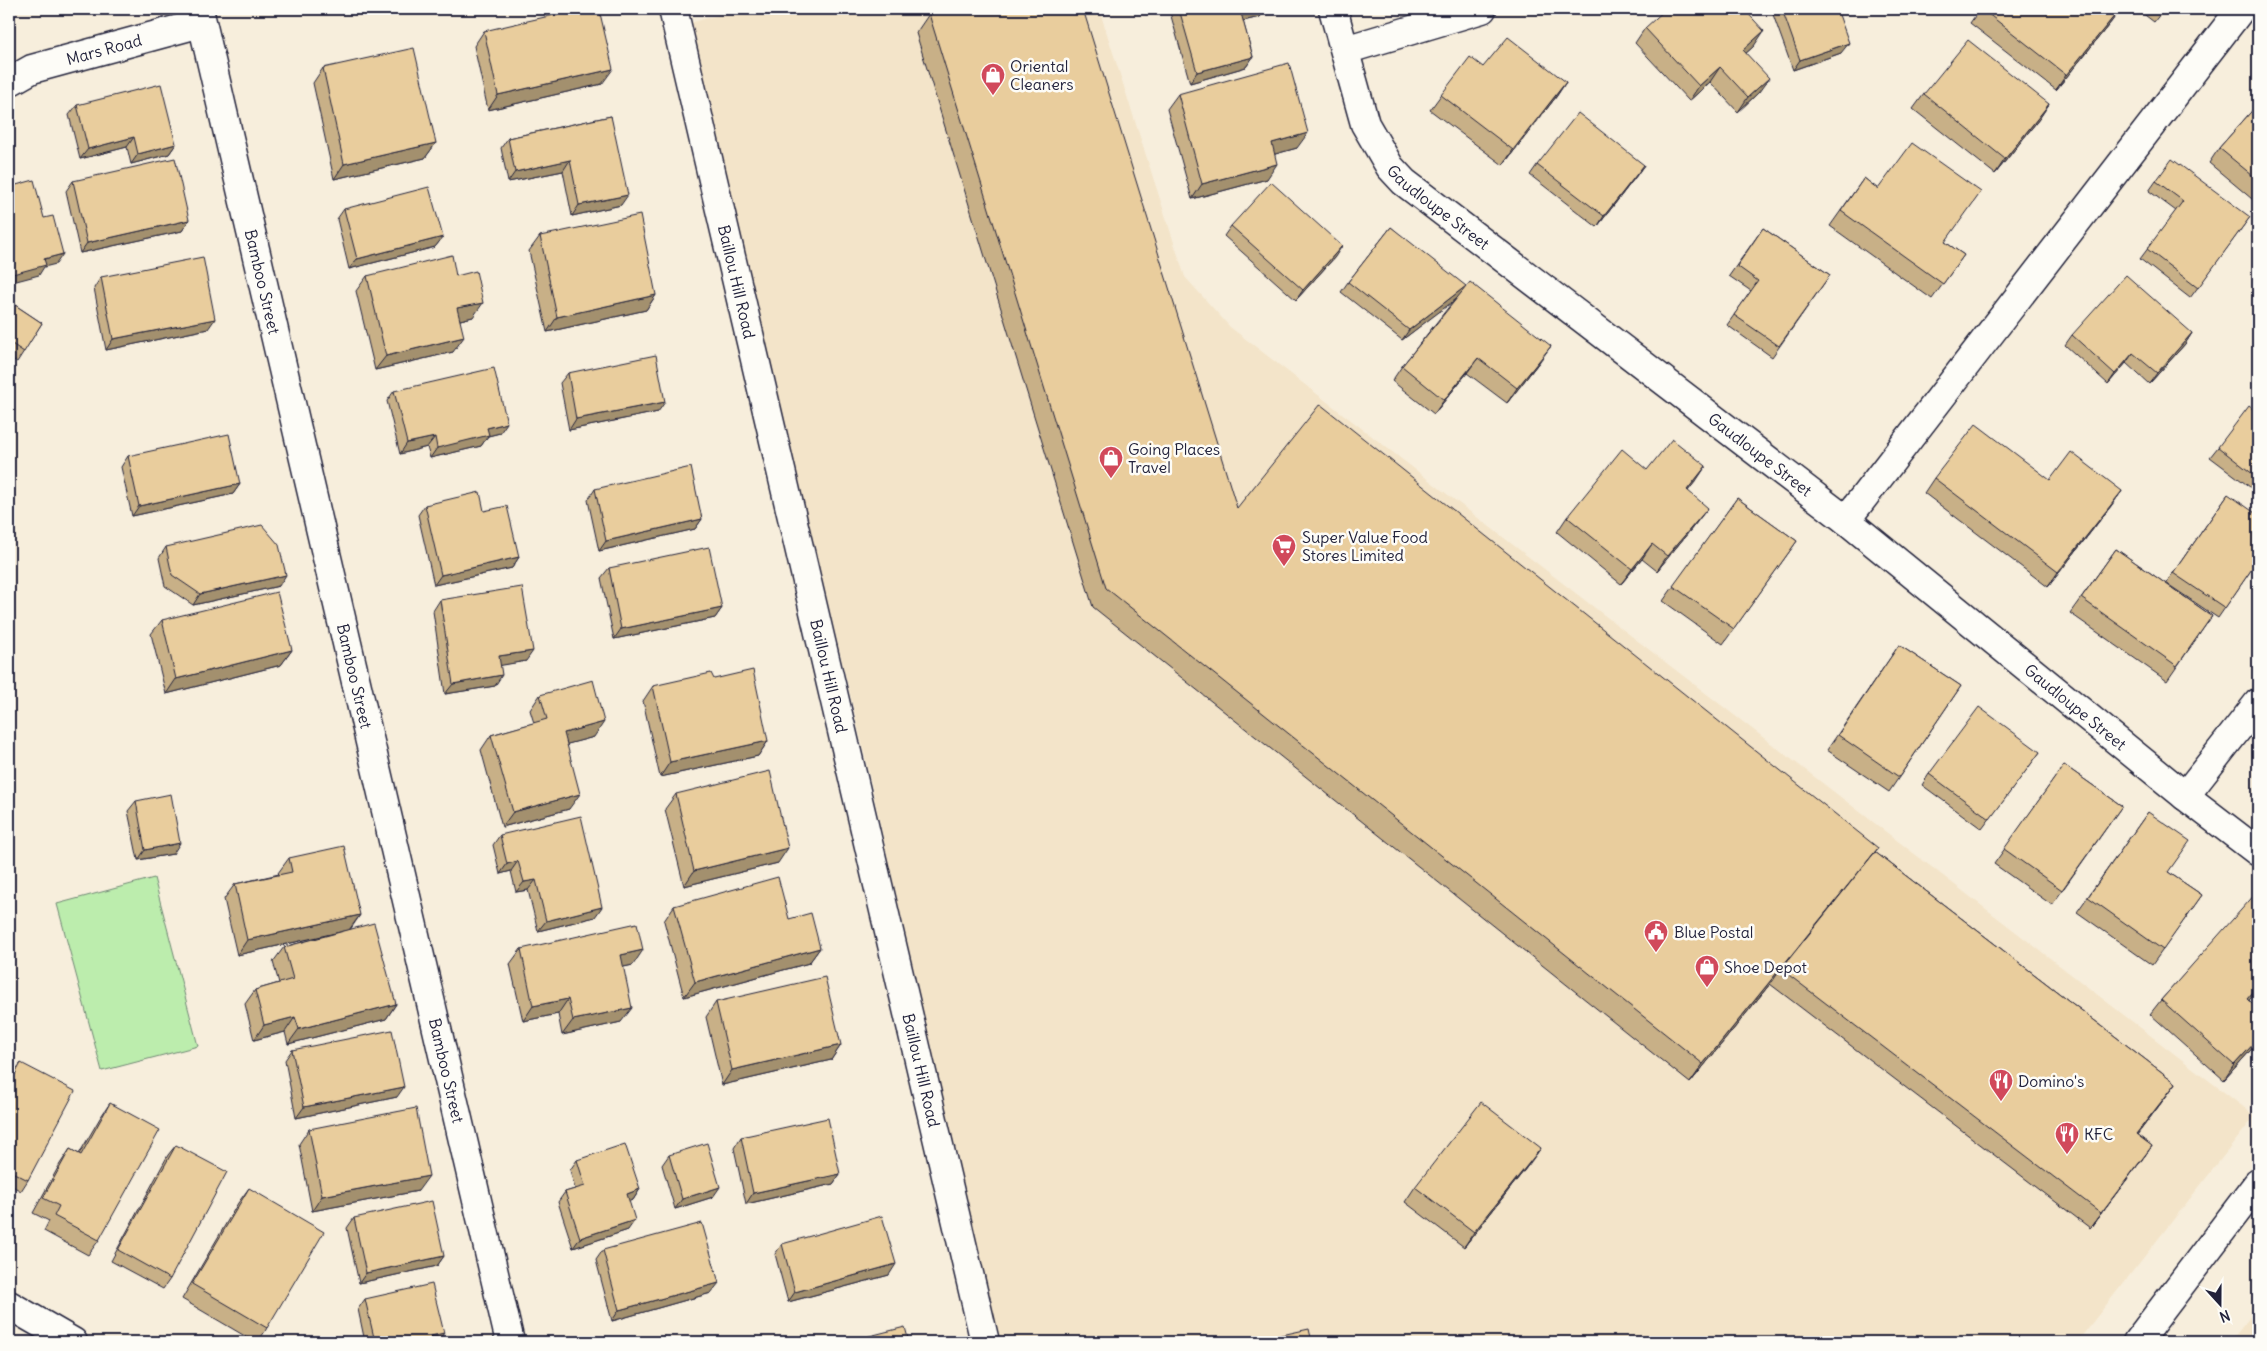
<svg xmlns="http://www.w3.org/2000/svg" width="2267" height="1351" font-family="Delius,sans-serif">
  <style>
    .built { fill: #f3e4c9 }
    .green { fill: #bcedad; stroke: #6f8874 }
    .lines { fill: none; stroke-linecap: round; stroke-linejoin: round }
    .minor-casing { stroke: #22223b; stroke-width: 31 }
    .major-casing { stroke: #22223b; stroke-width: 31 }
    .minor { stroke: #fdfcf7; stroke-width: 28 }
    .major { stroke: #fdfcf7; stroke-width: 28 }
    .wall { fill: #c8b087; stroke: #22223b }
    .shaded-wall { fill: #a3906e; stroke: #22223b }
    .building { fill: #e9cd9d; stroke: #22223b }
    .labels { text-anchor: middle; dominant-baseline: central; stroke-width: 5; stroke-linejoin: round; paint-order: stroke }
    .street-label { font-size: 16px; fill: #22223b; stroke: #fdfcf7 }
    .poi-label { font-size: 16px; fill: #22223b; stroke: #fdfcf7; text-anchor: start }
  </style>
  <rect width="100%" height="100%" fill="#f7eedc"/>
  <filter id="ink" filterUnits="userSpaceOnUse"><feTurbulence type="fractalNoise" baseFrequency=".02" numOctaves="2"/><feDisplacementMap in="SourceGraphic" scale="10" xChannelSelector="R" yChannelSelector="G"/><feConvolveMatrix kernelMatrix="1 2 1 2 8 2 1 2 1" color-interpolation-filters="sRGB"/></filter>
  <g filter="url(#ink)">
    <path class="built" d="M738 9H1099L1185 277 1230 327 2255 1116 2077 1342H996L865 756 687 24Z
      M2258 1307V1342H2230Z"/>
    <path class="green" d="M154 878 198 1046 102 1071 57 904Z"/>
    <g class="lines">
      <defs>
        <g id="minor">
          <path id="s1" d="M199 9 510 1342"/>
          <path id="s2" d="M1333 9 1365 124 1390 167 1404 182 1846 520 2185 796 2258 852"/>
          <path d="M1345 50 1482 9"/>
          <path id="s3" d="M9 82 32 69 201 23"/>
          <path d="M1846 520 2241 9"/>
          <path d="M2185 796 2258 703"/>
          <path d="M9 1305 73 1342"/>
        </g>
        <g id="major">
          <path id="s4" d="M673 9 985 1342"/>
          <path d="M2137 1342 2258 1183"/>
        </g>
      </defs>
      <use href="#minor" class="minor-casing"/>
      <use href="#major" class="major-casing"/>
      <use href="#minor" class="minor"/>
      <use href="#major" class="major"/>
    </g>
    <path class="wall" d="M1169 9H1266L1260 17 1243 21 1253 57 1246 67 1190 83Z
      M1771 9H1837L1841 53 1793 70Z
      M1980 9H2120L2112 21 2056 90 1970 23Z
      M2137 9H2164L2154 22Z
      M929 14 1237 508 1875 852 2176 1083 2137 1135 2152 1146 2090 1228 1770 984 1774 979 1690 1083 1093 607 916 33Z
      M1645 28 1754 46 1746 53 1759 92 1738 112 1710 82 1689 101 1635 43Z
      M484 31 602 84 488 110 474 46Z
      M1483 67 1566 82 1556 97 1503 165 1430 110 1441 95Z
      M323 68 436 143 425 158 334 179 313 83Z
      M1178 94 1297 148 1275 154 1267 179 1192 199 1167 109Z
      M1924 94 2049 104 2039 119 1995 174 1913 109Z
      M2258 104V204L2209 163 2219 148Z
      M77 105 176 144 169 154 131 164 127 147 80 159 69 115Z
      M611 116 621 205 572 216 563 171 508 182 501 148 508 138Z
      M1537 165 1637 175 1597 227 1530 175Z
      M1864 178 1945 242 1964 255 1932 299 1830 226Z
      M73 181 189 220 182 231 80 253 66 191Z
      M2156 181 2250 217 2190 298 2140 259 2176 211 2149 191Z
      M344 209 443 237 435 247 349 269 337 219Z
      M1231 226 1335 257 1296 300 1224 236Z
      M1391 227 1540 361 1507 403 1467 373 1434 414 1392 381 1402 366 1455 299 1402 340 1341 292 1348 282Z
      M1763 228 1830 275 1772 357 1727 325 1751 291 1729 276Z
      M540 236 656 295 646 310 547 332 529 251Z
      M367 276H456L473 317 460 320 453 352 375 370 356 291Z
      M101 277 208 329 106 350 94 288Z
      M9 301 42 323 17 362 9 357Z
      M2192 333 2185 344 2149 384 2126 363 2108 384 2065 345 2072 335Z
      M568 373 658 412 569 430 560 383Z
      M394 391 500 433 488 436 481 446 430 458 427 447 400 454 387 401Z
      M2258 413V493L2210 457 2218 447Z
      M128 456 240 484 233 494 132 516 121 467Z
      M1706 466 1688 491 1697 522 1657 571 1642 559 1621 584 1557 532 1567 517 1647 470Z
      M1934 478 2050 480 2122 491 2111 506 2048 587 1924 493Z
      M595 489 702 519 695 529 599 551 588 500Z
      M2228 494 2258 560 2218 618 2166 583Z
      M1737 498 1797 541 1723 644 1663 601Z
      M425 505 484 511 519 557 512 568 434 585 418 515Z
      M166 547 279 586 193 605 165 586 159 558Z
      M2116 549 2212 616 2167 681 2070 613Z
      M609 568 722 608 715 618 614 639 601 578Z
      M440 600 526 661 500 665 495 686 445 694 433 611Z
      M162 620 292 650 281 665 166 694 151 634Z
      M1899 645 1961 686 1889 792 1827 750Z
      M653 686 768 741 758 756 660 777 643 701Z
      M540 695 594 737 567 744 569 809 502 827 481 750 491 735 534 723 530 710Z
      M2040 752 1982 829 1922 785 1929 774Z
      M2064 765 2122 806 2052 905 1994 864Z
      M676 794 778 863 684 886 665 809Z
      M136 801 173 854 138 860 128 811Z
      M2148 812 2168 872 2202 895 2152 965 2077 912Z
      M500 835 595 917 538 931 528 890 516 892 511 871 500 874 493 845Z
      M289 858 360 915 350 930 396 1004 386 1019 288 1044 285 1032 254 1040 245 1004 255 990 279 983 273 962 284 947 340 932 237 955 224 899 235 884 279 874 278 873Z
      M2258 893V990L2249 1000 2258 1009V1042L2224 1080 2150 1014 2161 1000Z
      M674 906 789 919 820 948 809 963 684 997 664 921Z
      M521 949 633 965 623 967 621 1022 562 1035 558 1014 523 1021 510 964Z
      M716 1002 841 1045 831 1060 722 1085 706 1017Z
      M292 1050 397 1097 296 1118 285 1060Z
      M21 1063 28 1180 21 1191 9 1184V1082L13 1073Z
      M110 1103 99 1240 88 1255 44 1231 49 1221 33 1213 60 1164 70 1149 79 1154 100 1118Z
      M309 1129 418 1191 312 1211 299 1144Z
      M741 1137 840 1174 833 1184 746 1204 734 1148Z
      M176 1145 170 1279 163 1289 111 1261 168 1155Z
      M669 1155 713 1197 675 1209 662 1165Z
      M577 1160 640 1189 633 1200 629 1201 628 1230 573 1248 558 1202 565 1192 575 1189 570 1170Z
      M1530 1163 1464 1247 1405 1202 1415 1187Z
      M249 1188 267 1328 258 1342H255L182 1299 238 1203Z
      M354 1218 444 1256 437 1266 359 1283 347 1228Z
      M782 1244 889 1275 788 1302 775 1254Z
      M603 1250 711 1293 612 1321 596 1260Z
      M365 1299 444 1333 437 1342H365L358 1309Z"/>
    <path class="shaded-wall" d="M1258 9H1266L1260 17 1234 23 1241 13Z
      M2120 9 2112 21 2056 90 2066 75Z
      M1764 31 1754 46 1733 65 1743 50Z
      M1849 43 1841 53 1793 70 1800 60Z
      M1253 57 1246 67 1190 83 1197 72Z
      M1720 67 1710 82 1689 101 1699 86Z
      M613 69 602 84 488 110 498 95Z
      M1769 78 1759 92 1738 112 1748 97Z
      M1566 82 1556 97 1503 165 1513 150Z
      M2049 104 2039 119 1995 174 2005 159Z
      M1308 133 1297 148 1261 158 1272 143Z
      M134 137 127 147 80 159 88 149Z
      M436 143 425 158 334 179 344 164Z
      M176 144 169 154 131 164 138 154Z
      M570 160 563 171 508 182 515 172Z
      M1277 164 1267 179 1192 199 1202 184Z
      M1644 165 1637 175 1597 227 1604 216Z
      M628 195 621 205 572 216 579 205Z
      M189 220 182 231 80 253 87 243Z
      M443 237 435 247 349 269 357 259Z
      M1342 246 1335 257 1296 300 1303 290Z
      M63 254 56 264 44 267 39 275 9 283V275L44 259Z
      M1466 286 1459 297 1402 340 1409 330Z
      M656 295 646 310 547 332 557 317Z
      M483 303 473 317 447 323 457 308Z
      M215 319 208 329 106 350 113 339Z
      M2192 333 2185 344 2149 384 2157 373Z
      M464 337 453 352 375 370 386 356Z
      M1551 346 1540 361 1507 403 1517 388Z
      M2133 353 2126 363 2108 384 2115 374Z
      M1478 358 1467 373 1434 414 1444 400Z
      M665 402 658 412 569 430 576 419Z
      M507 423 500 433 488 436 481 446 430 458 437 448 487 428Z
      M435 437 427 447 400 454 407 443Z
      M1706 466 1696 481 1676 505 1687 490Z
      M240 484 233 494 132 516 139 506Z
      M2122 491 2111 506 2048 587 2058 572Z
      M1708 508 1697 522 1657 571 1667 556Z
      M702 519 695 529 599 551 606 541Z
      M1652 544 1642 559 1621 584 1632 569Z
      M519 557 512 568 434 585 441 575Z
      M286 575 279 586 193 605 200 594Z
      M722 608 715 618 614 639 621 629Z
      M292 650 281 665 166 694 176 679Z
      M533 651 526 661 492 667 499 656Z
      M502 675 495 686 445 694 453 684Z
      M604 722 594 737 553 748 564 733Z
      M768 741 758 756 660 777 670 762Z
      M580 794 569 809 502 827 513 812Z
      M180 843 173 854 138 860 145 850Z
      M788 848 778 863 684 886 694 871Z
      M1878 848 1781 969 1774 979 1690 1083 1703 1064Z
      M518 861 511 871 500 874 507 864Z
      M536 880 528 890 516 892 524 882Z
      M602 907 595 917 538 931 546 921Z
      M360 915 349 930 237 955 247 940Z
      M820 948 809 963 684 997 695 982Z
      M643 950 633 965 610 970 621 955Z
      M2258 986V990L2237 1014 2247 999Z
      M568 999 558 1014 523 1021 533 1006Z
      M396 1004 386 1019 288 1044 299 1029Z
      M632 1008 621 1022 562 1035 573 1020Z
      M295 1017 285 1032 254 1040 264 1025Z
      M2258 1039V1042L2224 1080 2234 1065Z
      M841 1045 831 1060 722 1085 732 1070Z
      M2176 1083 2165 1098 2126 1149 2136 1134Z
      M404 1087 397 1097 296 1118 304 1107Z
      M2152 1146 2141 1161 2090 1228 2101 1213Z
      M1541 1148 1530 1163 1464 1247 1474 1232Z
      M840 1174 833 1184 746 1204 753 1193Z
      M429 1176 418 1191 312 1211 322 1196Z
      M720 1187 713 1197 675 1209 682 1199Z
      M640 1189 633 1200 620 1204 627 1194Z
      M635 1220 628 1230 573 1248 580 1238Z
      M444 1256 437 1266 359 1283 366 1273Z
      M896 1264 889 1275 788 1302 795 1292Z
      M719 1283 711 1293 612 1321 619 1310Z
      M444 1333 437 1342H427L431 1336Z"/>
    <path class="building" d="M580 9H599L613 69 498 95 484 31Z
      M946 9H1083L1237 508 1320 404 1878 848 1703 1064 1106 588 929 14Z
      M1179 9H1258L1241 13 1253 57 1197 72Z
      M1666 9H1744L1764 31 1743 50 1769 78 1748 97 1720 67 1699 86 1645 28Z
      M1782 9H1837L1849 43 1800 60Z
      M1982 9H2120L2066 75Z
      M1508 37 1566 82 1513 150 1441 95 1470 57 1483 67Z
      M1968 40 2049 104 2005 159 1924 94Z
      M414 48 436 143 344 164 323 68Z
      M1289 63 1308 133 1272 143 1277 164 1202 184 1178 94Z
      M161 84 176 144 138 154 134 137 88 149 77 105Z
      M2258 104V180L2219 148Z
      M1578 113 1644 165 1604 216 1537 165Z
      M611 116 628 195 579 205 570 160 515 172 508 138Z
      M1912 143 1981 192 1945 242 1964 255 1943 284 1841 211 1864 178 1878 189Z
      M175 158 189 220 87 243 73 181Z
      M2172 159 2250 217 2198 288 2147 249 2183 201 2156 181Z
      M34 180 44 218 53 216 63 254 44 259 46 265 9 275V187Z
      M1271 182 1342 246 1303 290 1231 226Z
      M429 187 443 237 357 259 344 209Z
      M640 215 656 295 557 317 540 236Z
      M1391 227 1466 286 1409 330 1348 282Z
      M1763 228 1830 275 1779 346 1734 315 1758 281 1737 266Z
      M452 255 456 276 476 271 483 303 457 308 464 337 386 356 367 276Z
      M203 257 215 319 113 339 101 277Z
      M2126 275 2192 333 2157 373 2133 353 2115 374 2072 335Z
      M1470 282 1551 346 1517 388 1478 358 1444 400 1402 366Z
      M9 301 42 323 24 352 9 342Z
      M656 355 665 402 576 419 568 373Z
      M494 368 507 423 487 428 489 435 437 448 435 437 407 443 394 391Z
      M2249 406 2258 413V478L2218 447Z
      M1976 424 2050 480 2071 452 2122 491 2058 572 1934 478Z
      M229 434 240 484 139 506 128 456Z
      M1672 439 1706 466 1687 490 1708 508 1667 556 1652 544 1632 569 1567 517 1622 449 1647 470Z
      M691 467 702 519 606 541 595 489Z
      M480 492 484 511 507 506 519 557 441 575 425 505Z
      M2228 494 2258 515V560L2225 608 2173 573Z
      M1737 498 1797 541 1734 629 1673 586Z
      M262 525 279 545 286 575 200 594 172 575 166 547Z
      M709 547 722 608 621 629 609 568Z
      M2116 549 2212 616 2177 666 2081 598Z
      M522 587 533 651 499 656 502 675 453 684 440 600Z
      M277 592 292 650 176 679 162 620Z
      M1899 645 1961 686 1899 777 1838 735Z
      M753 670 768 741 670 762 653 686 711 673 714 679Z
      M593 680 604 722 564 733 580 794 513 812 491 735 547 719 540 695Z
      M1979 707 2040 752 1990 819 1929 774Z
      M2064 765 2122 806 2062 890 2004 849Z
      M770 771 788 848 694 871 676 794Z
      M171 794 180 843 145 850 136 801Z
      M2148 812 2190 841 2168 872 2202 895 2163 950 2088 897Z
      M581 816 602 907 546 921 536 880 524 882 518 861 507 864 500 835Z
      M344 846 360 915 247 940 235 884 292 872 289 858Z
      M1875 852 2176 1083 2136 1134 2152 1146 2101 1213 1781 969Z
      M778 877 789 919 811 913 820 948 695 982 674 906Z
      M2257 892 2258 893V986L2247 999 2258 1009V1039L2234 1065 2161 1000Z
      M374 923 396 1004 299 1029 295 1017 264 1025 255 990 293 979 284 947Z
      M637 923 643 950 621 955 632 1008 573 1020 568 999 533 1006 521 949Z
      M825 977 841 1045 732 1070 716 1002Z
      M392 1030 404 1087 304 1107 292 1050Z
      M21 1063 75 1091 28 1180 12 1172 9 1179V1086Z
      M1481 1102 1541 1148 1474 1232 1415 1187Z
      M110 1103 160 1130 99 1240 54 1216 59 1206 43 1198 70 1149 81 1155Z
      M416 1108 429 1176 322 1196 309 1129Z
      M828 1118 840 1174 753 1193 741 1137Z
      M707 1143 720 1187 682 1199 669 1155Z
      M625 1144 640 1189 627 1194 635 1220 580 1238 565 1192 585 1186 577 1160Z
      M176 1145 227 1172 170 1279 118 1250Z
      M249 1188 324 1232 267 1328 192 1284Z
      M432 1201 444 1256 366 1273 354 1218Z
      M882 1216 896 1264 795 1292 782 1244Z
      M702 1223 719 1283 619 1310 603 1250Z
      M432 1284 444 1333 431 1336 433 1342H375L365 1299Z
      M905 1327 909 1342H846Z
      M1309 1329 1312 1342H1250Z"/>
  </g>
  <defs>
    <symbol id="shop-pin" viewBox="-11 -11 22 30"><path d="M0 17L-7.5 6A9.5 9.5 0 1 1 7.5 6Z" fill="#d1495b" stroke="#fdfcf7"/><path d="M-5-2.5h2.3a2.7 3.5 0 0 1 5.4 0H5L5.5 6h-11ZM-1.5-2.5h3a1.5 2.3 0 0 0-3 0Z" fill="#fff"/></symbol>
    <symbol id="supermarket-pin" viewBox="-11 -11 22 30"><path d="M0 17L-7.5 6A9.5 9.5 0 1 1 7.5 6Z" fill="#d1495b" stroke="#fdfcf7"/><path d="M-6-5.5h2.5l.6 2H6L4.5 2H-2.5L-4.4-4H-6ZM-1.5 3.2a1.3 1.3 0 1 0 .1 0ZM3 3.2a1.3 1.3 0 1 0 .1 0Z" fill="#fff"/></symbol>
    <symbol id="civic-pin" viewBox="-11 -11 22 30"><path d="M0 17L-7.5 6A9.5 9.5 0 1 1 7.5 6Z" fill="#d1495b" stroke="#fdfcf7"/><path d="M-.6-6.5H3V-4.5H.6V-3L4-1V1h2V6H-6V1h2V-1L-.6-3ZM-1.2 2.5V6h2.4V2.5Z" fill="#fff"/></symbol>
    <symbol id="restaurant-pin" viewBox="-11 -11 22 30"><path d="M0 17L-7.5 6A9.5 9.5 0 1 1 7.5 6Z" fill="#d1495b" stroke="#fdfcf7"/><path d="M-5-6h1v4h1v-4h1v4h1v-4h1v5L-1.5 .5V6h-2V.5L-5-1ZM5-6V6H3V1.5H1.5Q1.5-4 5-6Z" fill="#fff"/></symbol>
  </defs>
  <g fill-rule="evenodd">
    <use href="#shop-pin" x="979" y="61" width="28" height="38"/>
    <use href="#shop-pin" x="1097" y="444" width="28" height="38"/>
    <use href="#supermarket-pin" x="1270" y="532" width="28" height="38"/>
    <use href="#civic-pin" x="1642" y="918" width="28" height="38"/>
    <use href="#shop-pin" x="1693" y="953" width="28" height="38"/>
    <use href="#restaurant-pin" x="1987" y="1067" width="28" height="38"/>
    <use href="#restaurant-pin" x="2053" y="1120" width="28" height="38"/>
  </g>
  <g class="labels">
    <g class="street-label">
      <text stroke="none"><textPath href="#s3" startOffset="101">Mars Road</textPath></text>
      <text stroke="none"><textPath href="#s2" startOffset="232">Gaudloupe Street</textPath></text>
      <text stroke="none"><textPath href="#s1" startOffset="280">Bamboo Street</textPath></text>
      <text stroke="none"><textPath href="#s4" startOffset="280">Baillou Hill Road</textPath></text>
      <text stroke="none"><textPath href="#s2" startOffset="638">Gaudloupe Street</textPath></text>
      <text stroke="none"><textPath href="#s1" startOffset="685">Bamboo Street</textPath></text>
      <text stroke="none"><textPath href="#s4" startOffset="685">Baillou Hill Road</textPath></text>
      <text stroke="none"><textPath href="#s2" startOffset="1042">Gaudloupe Street</textPath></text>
      <text stroke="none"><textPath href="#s1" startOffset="1090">Bamboo Street</textPath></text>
      <text stroke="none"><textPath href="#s4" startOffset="1090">Baillou Hill Road</textPath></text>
    </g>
    <g class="poi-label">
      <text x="1010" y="66">Oriental<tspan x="1010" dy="18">Cleaners</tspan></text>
      <text x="1128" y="449">Going Places<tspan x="1128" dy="18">Travel</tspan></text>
      <text x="1302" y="537">Super Value Food<tspan x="1302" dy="18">Stores Limited</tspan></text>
      <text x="1674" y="932">Blue Postal</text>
      <text x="1724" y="967">Shoe Depot</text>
      <text x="2018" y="1081">Domino's</text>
      <text x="2084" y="1134">KFC</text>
    </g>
  </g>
  <rect width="2267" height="1351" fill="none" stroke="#fdfcf7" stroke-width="30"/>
  <rect x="15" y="15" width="2237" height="1321" fill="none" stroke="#22223b" stroke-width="2" filter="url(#ink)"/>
  <g transform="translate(2220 1304) rotate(159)" stroke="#fdfcf7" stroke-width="4" paint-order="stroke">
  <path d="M0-4L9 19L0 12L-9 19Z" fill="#22223b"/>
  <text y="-8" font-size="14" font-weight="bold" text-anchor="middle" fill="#22223b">N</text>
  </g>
</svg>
